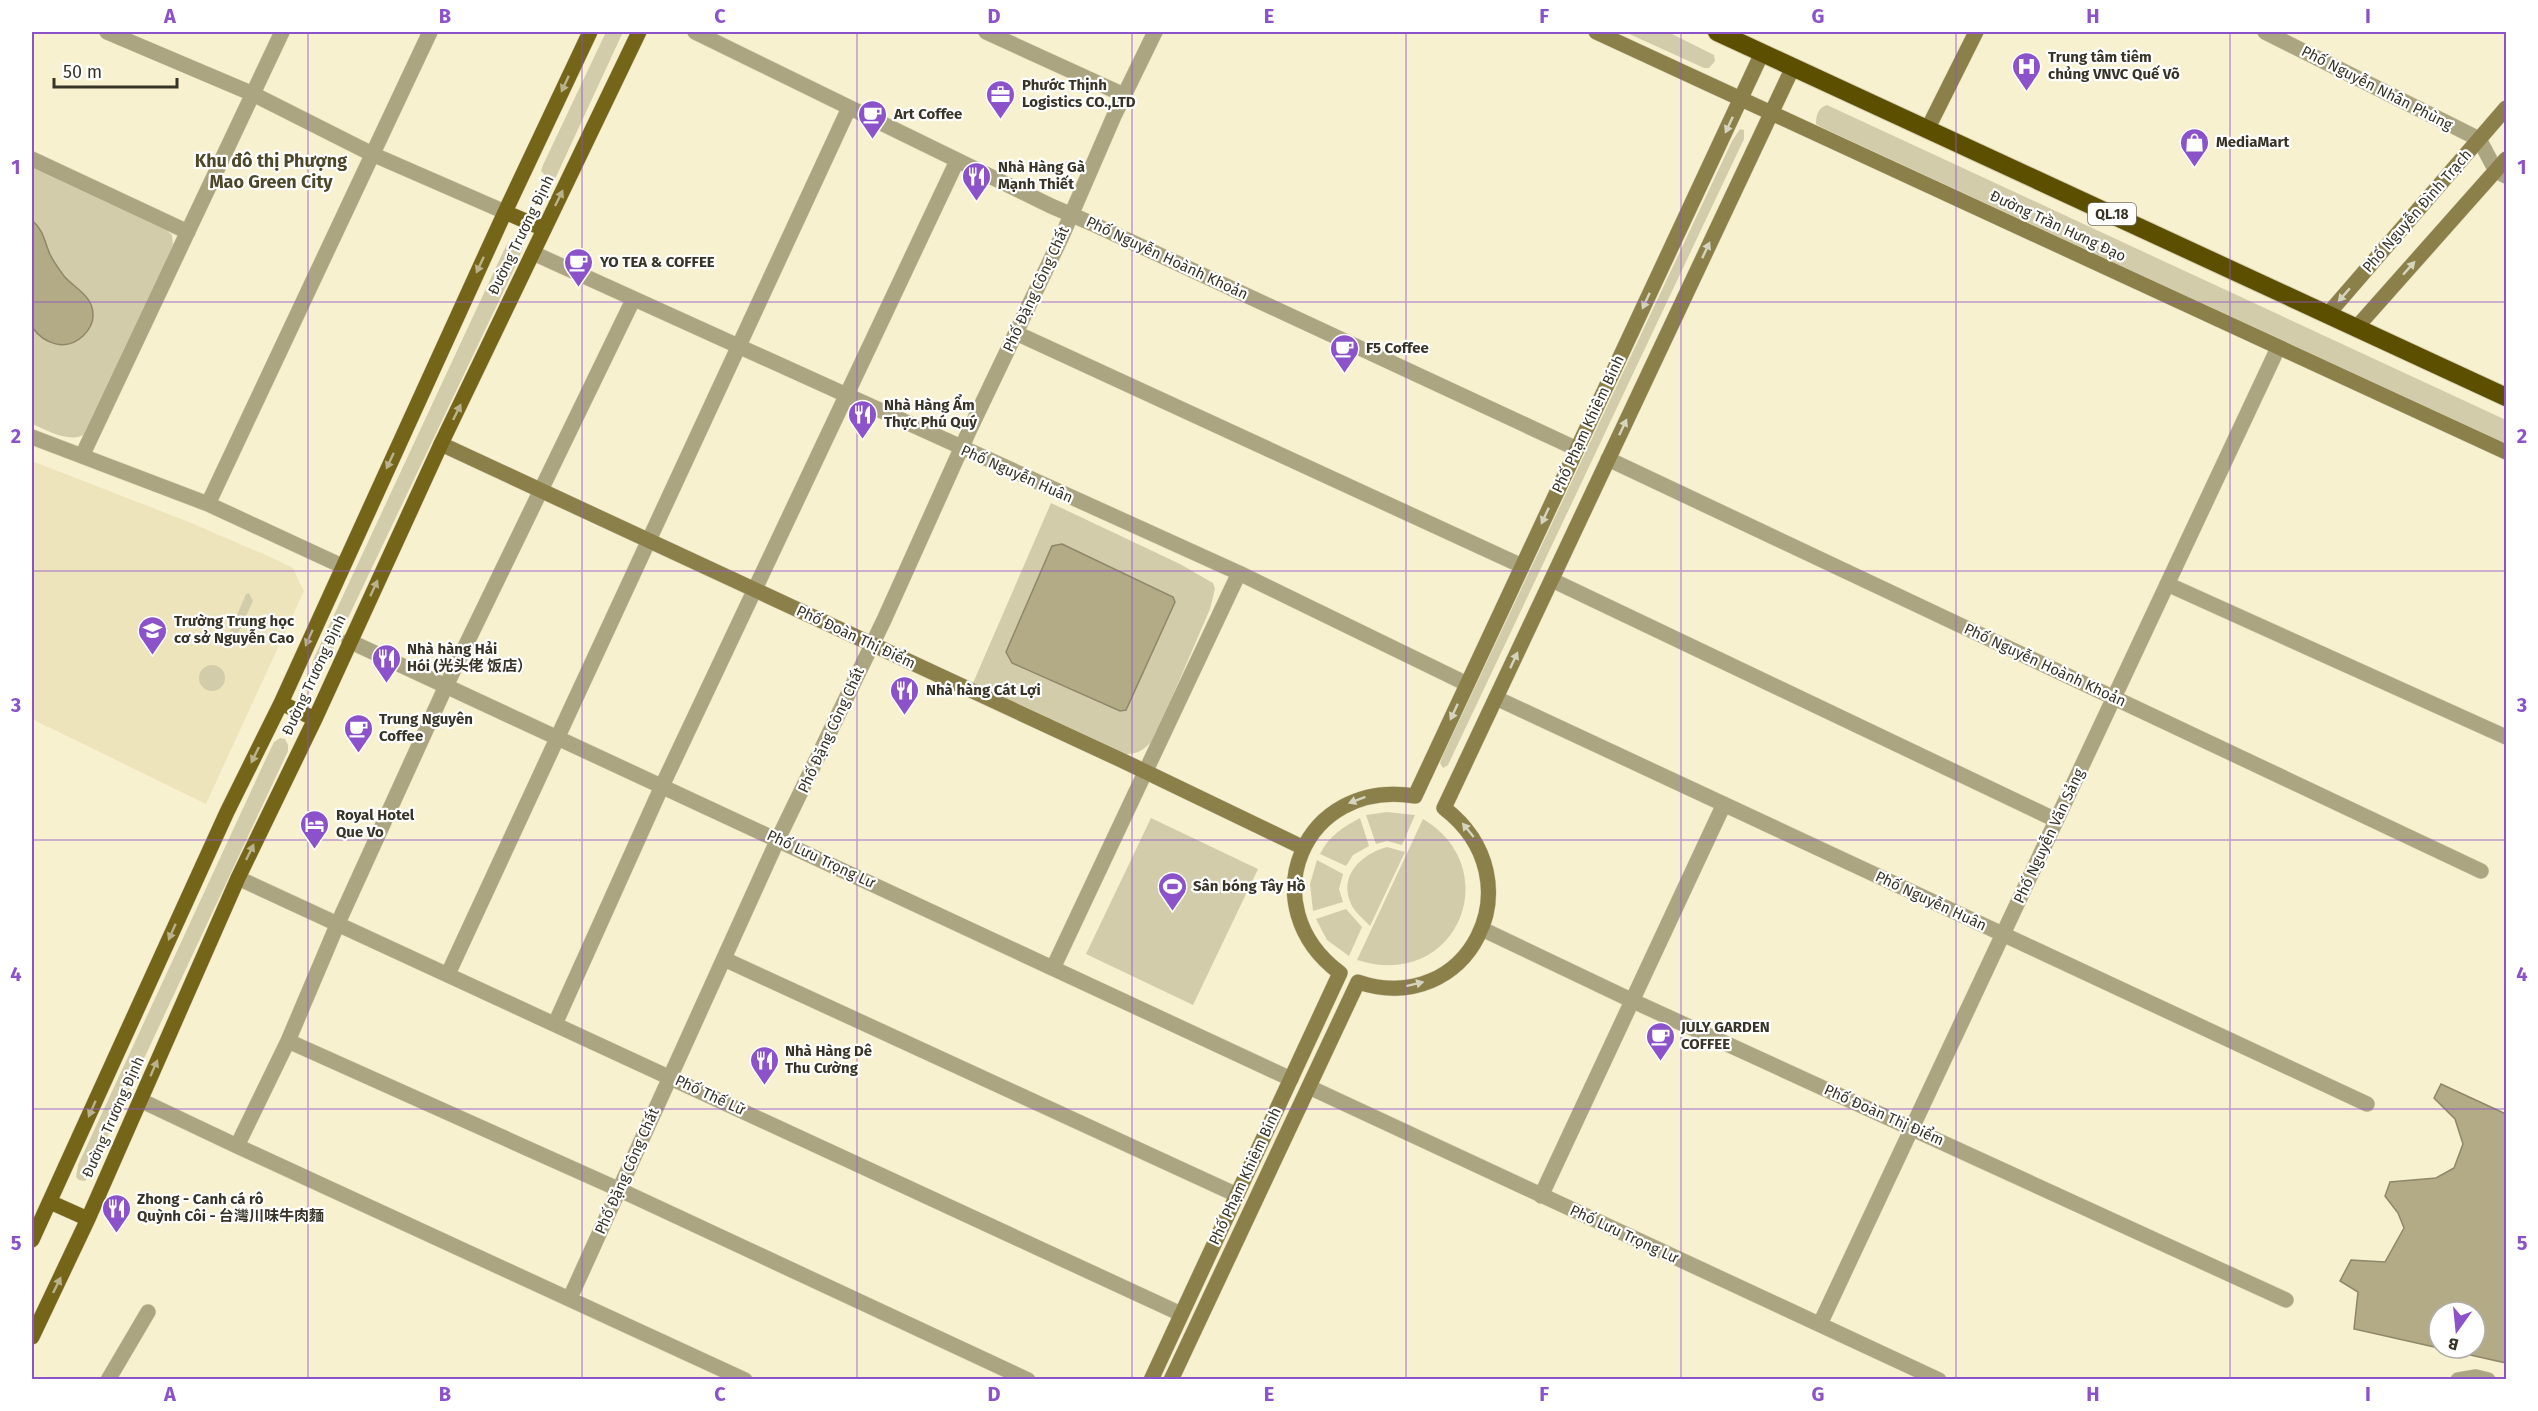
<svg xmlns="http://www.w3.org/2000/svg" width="2538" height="1411" font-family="'Fira Sans','Noto Sans SC',sans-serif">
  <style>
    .built { fill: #ede4bc }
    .green { fill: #d3ccab }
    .water { fill: #b3ab86; stroke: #8e876a; stroke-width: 1.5 }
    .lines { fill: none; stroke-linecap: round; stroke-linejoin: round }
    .street-casing { stroke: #d5cfb1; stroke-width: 16 }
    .secondary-casing { stroke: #d5cfb1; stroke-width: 16 }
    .primary-casing { stroke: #d5cfb1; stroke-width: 16 }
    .highway-casing { stroke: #d5cfb1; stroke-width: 20 }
    .street { stroke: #aca581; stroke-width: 15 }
    .secondary { stroke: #8b8049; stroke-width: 15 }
    .primary { stroke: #746518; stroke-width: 15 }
    .highway { stroke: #5d4f00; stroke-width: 18 }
    .oneway { fill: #bab28c }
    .oneway2 { fill: #d6d3bf }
    .grid { fill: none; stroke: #8b52c9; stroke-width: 1.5; stroke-opacity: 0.55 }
    .labels { text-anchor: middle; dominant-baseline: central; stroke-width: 4.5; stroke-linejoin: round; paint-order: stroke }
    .shield { fill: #fff; stroke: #737168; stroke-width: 1.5 }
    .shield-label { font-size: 14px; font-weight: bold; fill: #373427 }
    .poi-label { font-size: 15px; font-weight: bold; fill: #373427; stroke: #fff; text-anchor: start }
    .street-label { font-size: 15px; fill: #373427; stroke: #fff }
    .quarter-label { font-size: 18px; font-weight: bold; fill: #4e482b; stroke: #fff }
    .neatline { fill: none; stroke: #8b52c9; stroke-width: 2 }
    .grid-label { font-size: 20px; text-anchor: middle; font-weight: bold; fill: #8b52c9 }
  </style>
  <rect width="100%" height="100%" fill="#f8f1cf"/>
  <path class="built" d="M32 461 189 522 277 560 293 568 299 581 304 591 206 804 32 719Z"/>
  <path class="green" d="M606 32H623L555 179 548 178 541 171 543 165Z
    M1625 32H1668L1714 55 1715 61 1709 68H1704Z
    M1827 105 2506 420V444L1821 127 1816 124C1816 115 1818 108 1827 105Z
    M1740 129 1744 130V139L1448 765 1443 768 1440 763 1443 755 1732 141Z
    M32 162 164 228 172 235 173 245 169 256 85 434C70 444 47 430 32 424Z
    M516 241 521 242 523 247 517 263 328 660 323 670 319 671 312 665 313 660 504 250 509 242Z
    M1051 503 1180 564 1213 583 1215 589 1210 609 1154 739C1145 749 1138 755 1124 754L973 683Z
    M249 593 253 601 233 644H230L228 636 246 594Z
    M199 678a13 13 0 1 1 26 0a13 13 0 1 1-26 0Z
    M280 738 285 739 288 745V751L89 1176 85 1181 79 1180 76 1177 78 1165 263 765 274 742Z
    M1387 812 1415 815 1402 845 1387 841 1376 844 1366 815Z
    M1151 818 1258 869 1193 1005 1086 954Z
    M1360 818 1369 846 1353 855 1346 866 1320 854C1329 836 1343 827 1360 818Z
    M1423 819C1507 869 1457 992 1357 960Z
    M1387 847 1405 852 1370 926C1364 919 1355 913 1351 904 1338 875 1362 854 1387 847Z
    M1317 860 1343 874 1339 889 1343 902 1313 911 1310 884Z
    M1346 909 1362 927 1349 956 1327 940 1316 919Z"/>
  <path class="water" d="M32 220C43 230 44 239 49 252 52 260 59 269 64 276 74 288 94 296 93 316 93 323 88 331 83 336 66 352 44 344 32 327Z
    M1062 544 1173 597 1175 602 1126 710 1120 711 1012 663 1006 652 1052 546Z
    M2441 1084 2506 1114V1363L2439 1348H2475V1312H2439V1348L2354 1329 2358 1292 2340 1281 2351 1260 2385 1262 2404 1228 2398 1213 2385 1196 2390 1182 2436 1178 2454 1168 2463 1144 2455 1119 2434 1098Z"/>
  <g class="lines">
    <defs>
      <path id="street" d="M107 32 253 94 372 154 505 212
        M695 32 1051 206 1093 224 1577 449
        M986 32 1124 95
        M2265 32 2479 139 2496 171 2506 176
        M32 159 188 232
        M533 253 1239 573 1467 684
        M1016 333 1522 566
        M32 437 208 504 342 566
        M82 456 282 32
        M1608 459 2481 871
        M208 504 430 32
        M1552 580 2056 820
        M2167 584 2506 737
        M349 641 1291 1079
        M1496 698 2367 1104
        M238 878 1181 1314
        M1482 929 1633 1001 2286 1300
        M724 959 1237 1195
        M1053 968 1239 573
        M448 974 849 108
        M555 1024 662 786 957 161
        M288 1041 618 1189 1028 1380
        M1309 1087 1939 1380
        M140 1100 237 1146 745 1380
        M237 1146 288 1041 338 923 446 686 633 300
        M1541 1196 1724 804
        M570 1298 778 839 884 620 969 431 1062 236 1114 116 1155 32
        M1820 1324 2278 348
        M108 1380 148 1312
        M2458 1380 2476 1377 2488 1380"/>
      <path id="secondary" d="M1596 32 2506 452
        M1928 128 1976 32
        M2328 314 2506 108
        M2356 328 2506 159
        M441 444 1119 759 1304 848
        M1151 1380 1340 973C1250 906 1303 778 1415 796L1762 53
        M1171 1380 1358 982C1468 1019 1539 881 1444 808L1793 67"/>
      <path id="primary" d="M505 212 544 229
        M281 703 315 719
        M50 1202 88 1219
        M32 1240 227 812 281 703 505 212 590 32
        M32 1337 88 1219 238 878 315 719 441 444 639 32"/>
      <path id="highway" d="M1717 32 2506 397"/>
    </defs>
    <use href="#street" class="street-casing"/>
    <use href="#secondary" class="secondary-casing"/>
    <use href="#primary" class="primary-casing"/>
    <use href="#highway" class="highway-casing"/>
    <use href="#street" class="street"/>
    <use href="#secondary" class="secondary"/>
    <use href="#primary" class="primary"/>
    <use href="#highway" class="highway"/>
  </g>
  <defs><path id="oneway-solid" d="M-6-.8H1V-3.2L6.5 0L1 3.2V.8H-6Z" transform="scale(1.5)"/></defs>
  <g class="oneway">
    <use href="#oneway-solid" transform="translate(565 84) rotate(115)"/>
    <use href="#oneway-solid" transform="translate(559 198) rotate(-64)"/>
    <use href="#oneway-solid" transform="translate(480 265) rotate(115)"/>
    <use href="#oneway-solid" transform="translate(457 412) rotate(-64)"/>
    <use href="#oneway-solid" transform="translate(390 461) rotate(115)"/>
    <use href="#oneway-solid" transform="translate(374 588) rotate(-65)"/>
    <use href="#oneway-solid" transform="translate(309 638) rotate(114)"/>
    <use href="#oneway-solid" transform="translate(255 755) rotate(116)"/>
    <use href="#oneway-solid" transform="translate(250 852) rotate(-64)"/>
    <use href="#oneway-solid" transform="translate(172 932) rotate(114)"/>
    <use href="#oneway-solid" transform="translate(154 1068) rotate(-66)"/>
    <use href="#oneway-solid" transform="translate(92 1109) rotate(114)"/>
    <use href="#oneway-solid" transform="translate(57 1285) rotate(-64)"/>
  </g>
  <g class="oneway2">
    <use href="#oneway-solid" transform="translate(1729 125) rotate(115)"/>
    <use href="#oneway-solid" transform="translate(1706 250) rotate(-65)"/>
    <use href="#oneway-solid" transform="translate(2409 268) rotate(-48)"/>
    <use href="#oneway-solid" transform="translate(2344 295) rotate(131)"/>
    <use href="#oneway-solid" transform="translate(1646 301) rotate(115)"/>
    <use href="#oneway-solid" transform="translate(1623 427) rotate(-65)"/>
    <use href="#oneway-solid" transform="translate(1545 516) rotate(115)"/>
    <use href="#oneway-solid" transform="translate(1514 660) rotate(-65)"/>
    <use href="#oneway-solid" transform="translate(1454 712) rotate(115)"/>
    <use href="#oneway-solid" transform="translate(1357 800) rotate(159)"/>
    <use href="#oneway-solid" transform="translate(1468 830) rotate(-129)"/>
    <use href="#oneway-solid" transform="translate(1415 984) rotate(-14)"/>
  </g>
  <path class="grid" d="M308 32V1380M582 32V1380M857 32V1380M1132 32V1380M1406 32V1380M1681 32V1380M1956 32V1380M2230 32V1380M32 302H2506M32 571H2506M32 840H2506M32 1109H2506"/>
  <defs>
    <symbol id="hospital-pin" viewBox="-11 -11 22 30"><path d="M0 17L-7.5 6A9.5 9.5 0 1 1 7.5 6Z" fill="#8b52c9" stroke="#fff"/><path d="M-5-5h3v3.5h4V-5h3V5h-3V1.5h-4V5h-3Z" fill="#fff"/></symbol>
    <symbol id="office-pin" viewBox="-11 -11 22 30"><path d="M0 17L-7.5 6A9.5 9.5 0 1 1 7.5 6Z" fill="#8b52c9" stroke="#fff"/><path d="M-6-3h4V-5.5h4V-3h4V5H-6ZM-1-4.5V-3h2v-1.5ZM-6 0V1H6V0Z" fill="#fff"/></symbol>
    <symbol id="cafe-pin" viewBox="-11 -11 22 30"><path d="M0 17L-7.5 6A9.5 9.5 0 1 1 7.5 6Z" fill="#8b52c9" stroke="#fff"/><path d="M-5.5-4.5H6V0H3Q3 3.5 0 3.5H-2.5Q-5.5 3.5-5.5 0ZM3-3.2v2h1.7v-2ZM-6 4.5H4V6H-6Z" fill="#fff"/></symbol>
    <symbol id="shop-pin" viewBox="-11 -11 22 30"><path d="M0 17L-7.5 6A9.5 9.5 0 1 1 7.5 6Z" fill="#8b52c9" stroke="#fff"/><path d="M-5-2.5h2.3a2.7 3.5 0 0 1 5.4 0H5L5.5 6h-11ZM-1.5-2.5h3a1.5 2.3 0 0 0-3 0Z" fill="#fff"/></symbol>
    <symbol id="restaurant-pin" viewBox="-11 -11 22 30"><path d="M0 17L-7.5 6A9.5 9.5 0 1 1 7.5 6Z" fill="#8b52c9" stroke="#fff"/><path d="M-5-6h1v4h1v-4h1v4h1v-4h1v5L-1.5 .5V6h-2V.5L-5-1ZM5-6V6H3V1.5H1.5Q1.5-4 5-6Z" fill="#fff"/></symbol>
    <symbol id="school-pin" viewBox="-11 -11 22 30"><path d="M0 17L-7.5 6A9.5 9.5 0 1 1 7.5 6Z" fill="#8b52c9" stroke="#fff"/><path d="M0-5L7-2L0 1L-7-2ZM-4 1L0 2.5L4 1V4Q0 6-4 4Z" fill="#fff"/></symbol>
    <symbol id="hotel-pin" viewBox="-11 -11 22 30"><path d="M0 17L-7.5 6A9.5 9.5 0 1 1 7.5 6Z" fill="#8b52c9" stroke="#fff"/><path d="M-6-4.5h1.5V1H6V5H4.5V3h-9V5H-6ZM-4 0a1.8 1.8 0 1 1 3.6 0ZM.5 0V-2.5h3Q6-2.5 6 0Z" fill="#fff"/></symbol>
    <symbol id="stadium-pin" viewBox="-11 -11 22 30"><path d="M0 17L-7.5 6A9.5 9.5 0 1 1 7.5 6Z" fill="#8b52c9" stroke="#fff"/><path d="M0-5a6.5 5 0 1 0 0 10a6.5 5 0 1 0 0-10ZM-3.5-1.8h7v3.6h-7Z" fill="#fff"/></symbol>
  </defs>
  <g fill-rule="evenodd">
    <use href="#hospital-pin" x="2010" y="50" width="33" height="45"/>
    <use href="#office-pin" x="984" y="78" width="33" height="45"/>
    <use href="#cafe-pin" x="856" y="98" width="33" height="45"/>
    <use href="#shop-pin" x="2178" y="126" width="33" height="45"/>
    <use href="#restaurant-pin" x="960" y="160" width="33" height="45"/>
    <use href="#cafe-pin" x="562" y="246" width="33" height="45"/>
    <use href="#cafe-pin" x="1328" y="332" width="33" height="45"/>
    <use href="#restaurant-pin" x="846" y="398" width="33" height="45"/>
    <use href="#school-pin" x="136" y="614" width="33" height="45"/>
    <use href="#restaurant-pin" x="370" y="642" width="33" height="45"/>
    <use href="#restaurant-pin" x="888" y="674" width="33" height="45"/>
    <use href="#cafe-pin" x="342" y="712" width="33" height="45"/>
    <use href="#hotel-pin" x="298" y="808" width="33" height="45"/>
    <use href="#stadium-pin" x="1156" y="870" width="33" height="45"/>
    <use href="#cafe-pin" x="1644" y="1020" width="33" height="45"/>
    <use href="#restaurant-pin" x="748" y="1044" width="33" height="45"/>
    <use href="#restaurant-pin" x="100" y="1192" width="33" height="45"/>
  </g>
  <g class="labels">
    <rect class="shield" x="2088" y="203" width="48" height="22" rx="4.5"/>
    <g class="shield-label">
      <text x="2112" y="214">QL.18</text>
    </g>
    <g class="poi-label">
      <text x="2048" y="57">Trung tâm tiêm<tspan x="2048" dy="17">chủng VNVC Quế Võ</tspan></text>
      <text x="1022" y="85">Phước Thịnh<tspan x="1022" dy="17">Logistics CO.,LTD</tspan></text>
      <text x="894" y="114">Art Coffee</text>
      <text x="2216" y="142">MediaMart</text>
      <text x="998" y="167">Nhà Hàng Gà<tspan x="998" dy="17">Mạnh Thiết</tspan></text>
      <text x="600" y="262">YO TEA &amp; COFFEE</text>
      <text x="1366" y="348">F5 Coffee</text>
      <text x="884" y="405">Nhà Hàng Ẩm<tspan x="884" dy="17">Thực Phú Quý</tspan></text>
      <text x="174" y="621">Trường Trung học<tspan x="174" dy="17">cơ sở Nguyễn Cao</tspan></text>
      <text x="407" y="649">Nhà hàng Hải<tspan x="407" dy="17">Hói (光头佬 饭店）</tspan></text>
      <text x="926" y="690">Nhà hàng Cát Lợi</text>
      <text x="379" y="719">Trung Nguyên<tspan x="379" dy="17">Coffee</tspan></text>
      <text x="336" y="815">Royal Hotel<tspan x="336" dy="17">Que Vo</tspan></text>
      <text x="1193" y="886">Sân bóng Tây Hồ</text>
      <text x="1681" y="1027">JULY GARDEN<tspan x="1681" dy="17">COFFEE</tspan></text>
      <text x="785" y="1051">Nhà Hàng Dê<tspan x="785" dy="17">Thu Cường</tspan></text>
      <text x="137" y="1199">Zhong - Canh cá rô<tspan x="137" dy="17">Quỳnh Côi - 台灣川味牛肉麵</tspan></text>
    </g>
    <g class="street-label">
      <text transform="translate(2377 88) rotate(27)">Phố Nguyễn Nhân Phùng</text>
      <text transform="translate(2417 211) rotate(-49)">Phố Nguyễn Đình Trạch</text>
      <text transform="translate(2058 226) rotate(25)">Đường Trần Hưng Đạo</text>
      <text transform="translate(521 235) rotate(-64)">Đường Trương Định</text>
      <text transform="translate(1167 258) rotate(25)">Phố Nguyễn Hoành Khoản</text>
      <text transform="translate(1036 289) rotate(-65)">Phố Đặng Công Chất</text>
      <text transform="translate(1588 424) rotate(-65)">Phố Phạm Khiêm Bính</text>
      <text transform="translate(1017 474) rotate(24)">Phố Nguyễn Huân</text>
      <text transform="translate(856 637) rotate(25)">Phố Đoàn Thị Điểm</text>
      <text transform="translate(2045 665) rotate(25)">Phố Nguyễn Hoành Khoản</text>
      <text transform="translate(314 675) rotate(-65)">Đường Trương Định</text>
      <text transform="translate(831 730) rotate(-65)">Phố Đặng Công Chất</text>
      <text transform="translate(2049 836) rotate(-65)">Phố Nguyễn Văn Sảng</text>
      <text transform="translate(821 859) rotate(25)">Phố Lưu Trọng Lư</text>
      <text transform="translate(1931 901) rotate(25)">Phố Nguyễn Huân</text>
      <text transform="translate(710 1095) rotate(25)">Phố Thế Lữ</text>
      <text transform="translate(1884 1115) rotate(24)">Phố Đoàn Thị Điểm</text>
      <text transform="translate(113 1117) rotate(-66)">Đường Trương Định</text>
      <text transform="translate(627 1171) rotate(-66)">Phố Đặng Công Chất</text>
      <text transform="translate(1245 1176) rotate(-65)">Phố Phạm Khiêm Bính</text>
      <text transform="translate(1624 1234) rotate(25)">Phố Lưu Trọng Lư</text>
    </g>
    <g class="quarter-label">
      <text x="271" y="161">Khu đô thị Phượng<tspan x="271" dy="21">Mao Green City</tspan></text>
    </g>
  </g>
  <rect width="2538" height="1411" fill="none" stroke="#ffffff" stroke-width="66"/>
  <g transform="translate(2457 1330) rotate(195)"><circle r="28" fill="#ffffff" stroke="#afaea9" stroke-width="1.5"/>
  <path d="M0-4.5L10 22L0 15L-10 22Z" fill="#8b52c9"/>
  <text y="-9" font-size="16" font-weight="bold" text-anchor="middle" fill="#373427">B</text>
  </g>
  <path d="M54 78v9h123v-9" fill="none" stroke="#373427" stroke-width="3"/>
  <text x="63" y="78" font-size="18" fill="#373427" stroke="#ffffff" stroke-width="4.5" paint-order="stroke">50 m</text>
  <rect x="33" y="33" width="2472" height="1345" class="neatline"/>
  <g class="grid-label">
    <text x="170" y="23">A</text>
    <text x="445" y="23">B</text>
    <text x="720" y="23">C</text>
    <text x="994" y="23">D</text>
    <text x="1269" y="23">E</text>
    <text x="1544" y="23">F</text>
    <text x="1818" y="23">G</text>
    <text x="2093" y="23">H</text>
    <text x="2368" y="23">I</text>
    <text x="16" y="174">1</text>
    <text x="2522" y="174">1</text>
    <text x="16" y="443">2</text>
    <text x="2522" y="443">2</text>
    <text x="16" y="712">3</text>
    <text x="2522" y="712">3</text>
    <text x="16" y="981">4</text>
    <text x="2522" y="981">4</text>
    <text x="16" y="1250">5</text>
    <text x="2522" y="1250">5</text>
    <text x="170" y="1401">A</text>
    <text x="445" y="1401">B</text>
    <text x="720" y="1401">C</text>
    <text x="994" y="1401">D</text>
    <text x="1269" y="1401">E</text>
    <text x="1544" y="1401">F</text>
    <text x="1818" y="1401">G</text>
    <text x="2093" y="1401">H</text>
    <text x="2368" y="1401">I</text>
  </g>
</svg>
